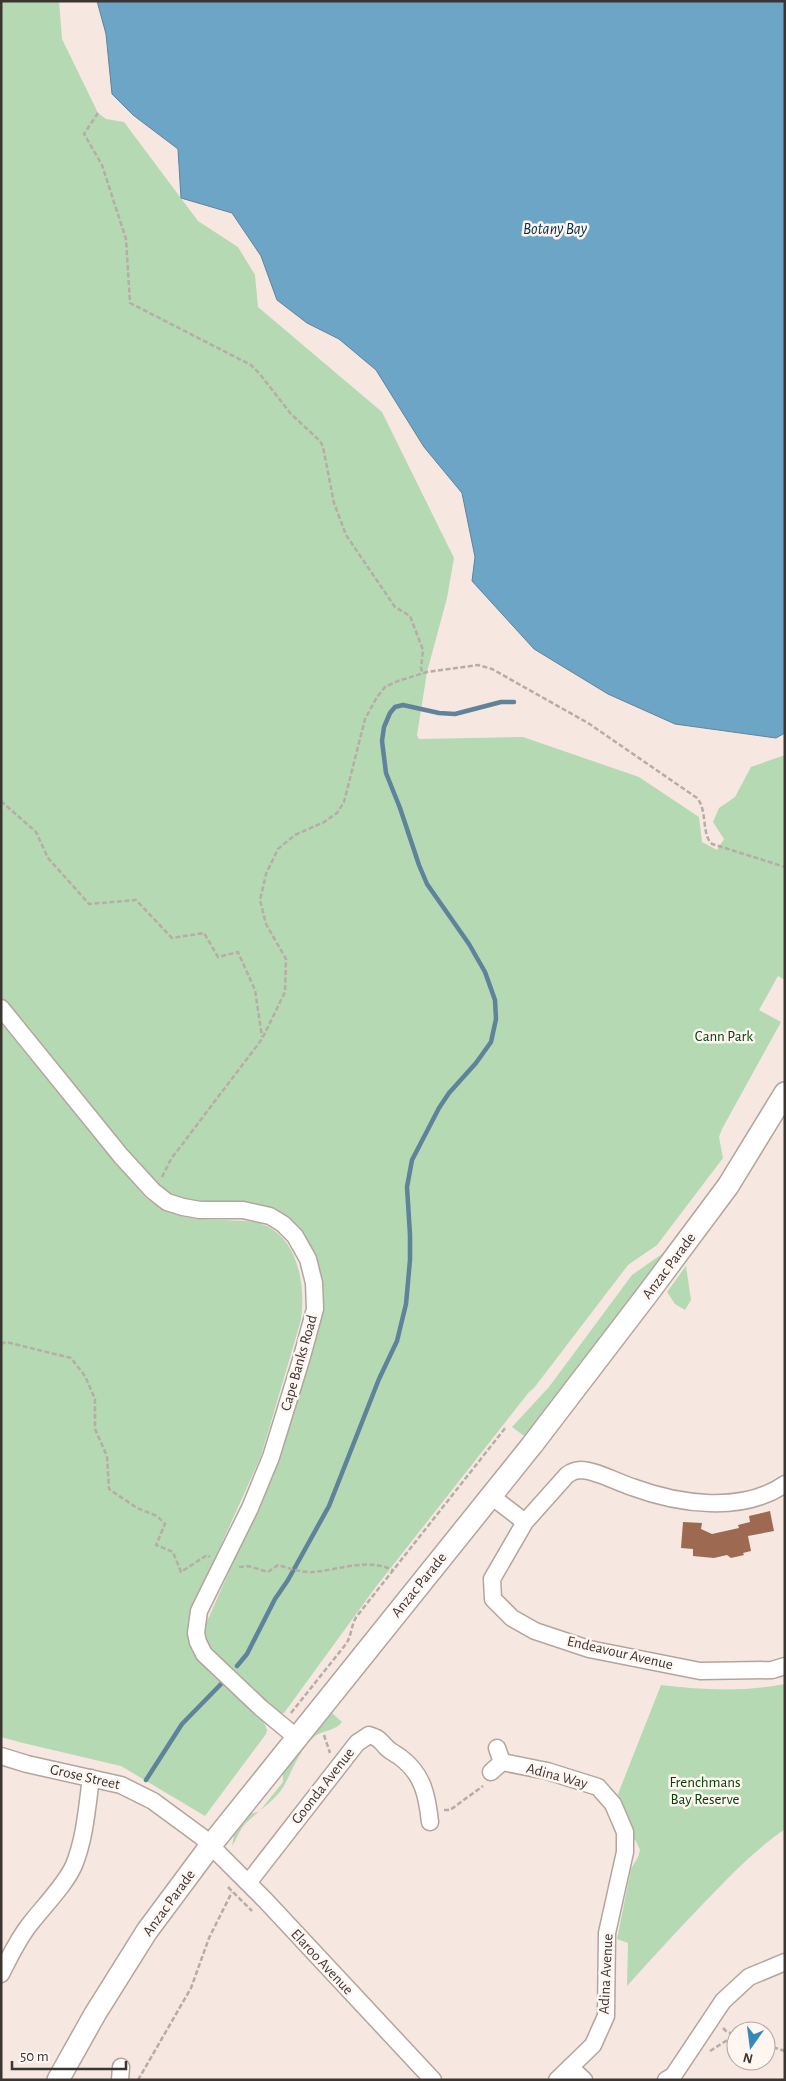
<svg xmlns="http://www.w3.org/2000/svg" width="786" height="2081" font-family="'Alegreya Sans',sans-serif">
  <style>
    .green { fill: #b5d9b2 }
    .water { fill: #6da5c7; stroke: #5e839a }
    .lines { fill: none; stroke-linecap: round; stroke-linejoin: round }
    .stream { stroke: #5e839a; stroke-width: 4.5 }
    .building { fill: #9d6950 }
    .minor-casing { stroke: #b3a59e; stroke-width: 19 }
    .major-casing { stroke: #b3a59e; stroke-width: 24 }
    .path { stroke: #b8aca6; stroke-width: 2.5; stroke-dasharray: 5 2.5; stroke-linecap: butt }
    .minor { stroke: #fff; stroke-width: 16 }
    .major { stroke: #fff; stroke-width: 21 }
    .labels { text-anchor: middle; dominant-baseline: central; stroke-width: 5; stroke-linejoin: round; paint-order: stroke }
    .park-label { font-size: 15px; fill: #034307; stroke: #fff6f2 }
    .street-label { font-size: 15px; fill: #3b3532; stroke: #fff6f2 }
    .water-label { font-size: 16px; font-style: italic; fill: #003148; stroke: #fff6f2 }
  </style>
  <rect width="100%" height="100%" fill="#f6e7e0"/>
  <path class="green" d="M1 1H59L62 39 98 113 106 119 124 122 198 221 238 247 255 275 258 307 382 412 454 558 447 598 427 672 417 735 419 739 523 737 639 777 699 817 702 842 717 850 724 839 713 822 719 808 735 797 751 767 785 755V980L778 976 759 1010 781 1022 722 1129 719 1137 723 1158 657 1245 628 1265 534 1388 529 1392 375 1588 284 1713H280L213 1653 205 1640 204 1628 274 1471 321 1315 297 1229 174 1197 154 1184 1 997Z
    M1 1023 146 1198C173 1218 193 1220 225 1220 235 1221 245 1220 255 1222 298 1232 306 1284 301 1320L261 1456 190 1614C183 1659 218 1680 248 1706 256 1713 264 1720 267 1730L266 1734 205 1816 121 1766 23 1743 1 1737Z
    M721 1176 724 1178 527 1438 512 1427 549 1387 632 1275 662 1254Z
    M686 1266 691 1300 685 1310 675 1304 667 1292Z
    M785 1684V1829C753 1851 727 1879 700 1907 675 1933 651 1959 627 1986L628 1943 617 1939 631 1869 638 1857 640 1850 636 1841 627 1834 618 1794 661 1685C703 1690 743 1692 785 1684Z
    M332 1713 342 1722C335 1731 324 1730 315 1736 301 1748 294 1766 286 1782 278 1799 259 1810 246 1823 239 1830 237 1839 232 1846L234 1835 252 1813 259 1812 283 1782V1772Z"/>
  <path class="water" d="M97 1H785V733L776 738 675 724 608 694 534 649 472 581 475 557 462 493 424 447 376 370 339 339 307 323 277 300 261 256 232 213 181 198 178 149 133 115 112 94 106 34Z"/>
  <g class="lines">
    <path class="stream" d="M237 1666 247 1654 275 1599 288 1580 329 1506 379 1379 397 1341 406 1304 410 1260V1235L407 1187 412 1160 439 1108 449 1093 476 1063 491 1042 496 1019 495 1000 485 972 469 944 427 884 419 865 400 808 386 773 382 741 384 727 390 713 395 707 403 705 439 713 455 714 501 702H514
      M146 1780 182 1724 223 1682"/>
  </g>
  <path class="building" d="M770 1511 774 1531 748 1536 751 1551 743 1553 744 1555 731 1558 727 1555 714 1558 693 1556V1549L681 1548 683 1522 702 1523 701 1529 712 1534 739 1528 738 1525 750 1522 749 1516Z"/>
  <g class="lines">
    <defs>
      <path id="minor" d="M1 1008 121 1156 153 1191 167 1202 183 1207 200 1210H243L270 1216 283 1224 295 1236 308 1259 314 1283 315 1309 301 1360 271 1457 250 1508 199 1611 196 1633 198 1642 204 1654 261 1708 296 1737
        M785 1484C742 1514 678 1504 632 1487 616 1482 598 1471 581 1470 576 1470 571 1472 567 1475L525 1522 492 1579 493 1599 512 1618 535 1631 589 1649 700 1671 772 1670 785 1666
        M491 1496 525 1522
        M497 1748 502 1762
        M1 1756 27 1764 121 1785 153 1801 202 1837 266 1901 433 2080
        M491 1772 502 1762 547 1771 598 1787 613 1804 625 1832V1852L607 1933 606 2016 593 2045 557 2080
        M248 1883 357 1743 369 1735C381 1739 379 1740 387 1748 391 1752 396 1754 400 1757 423 1774 427 1795 430 1822
        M1 1974C10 1956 18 1939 30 1924 43 1907 66 1884 74 1865 85 1838 87 1807 91 1778
        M570 2067 584 2080
        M120 2080 121 2067
        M666 2080 673 2076 723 2001 749 1977 785 1962"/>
      <path id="major" d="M58 2080 95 2014 147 1931 211 1845 532 1445 649 1292 728 1186 785 1093"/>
    </defs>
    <use href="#minor" class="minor-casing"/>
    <use href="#major" class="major-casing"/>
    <path class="path" d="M98 113 84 134 102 165 126 239 130 303 251 365 259 373 291 414 320 441 323 447 334 503 346 535 395 607 410 616 423 650 421 668 423 674
      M1 801 36 832 48 858 89 904 136 900 172 938 204 933 218 957 238 952 255 990 262 1037
      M162 1177 171 1159 262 1039 285 992 286 959 266 924 260 900 266 874 278 849 295 835 324 822 337 813 344 802 365 719 377 697 385 687 398 681 427 672 478 665 492 669 588 723 697 798C708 811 701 834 712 844L785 867
      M1 1344 6 1342 71 1358 85 1376 95 1399V1429L107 1456 109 1489 137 1508 157 1516 165 1524 156 1545 173 1552 181 1572 207 1555 210 1557
      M239 1567 248 1566 268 1572 278 1565C288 1568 302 1573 313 1572 338 1570 371 1557 394 1571
      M291 1713 346 1644C352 1635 351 1624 357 1616L506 1427
      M324 1735 330 1753
      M444 1810H450L483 1786
      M228 1887 252 1911
      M723 2028 726 2031 736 2036
      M766 2045 785 2051
      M710 2051 729 2039 736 2038
      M138 2080 191 1988 209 1938 232 1892"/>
    <use href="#minor" class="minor"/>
    <use href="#major" class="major"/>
  </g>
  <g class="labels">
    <g class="park-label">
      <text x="724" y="1036">Cann Park</text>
      <text x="705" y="1782">Frenchmans<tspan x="705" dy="17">Bay Reserve</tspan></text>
    </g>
    <g class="street-label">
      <text transform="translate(669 1266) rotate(-53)">Anzac Parade</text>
      <text transform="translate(299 1363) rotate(-74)">Cape Banks Road</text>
      <text transform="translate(419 1585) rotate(-51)">Anzac Parade</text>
      <text transform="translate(620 1653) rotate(13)">Endeavour Avenue</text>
      <text transform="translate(557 1776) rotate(15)">Adina Way</text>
      <text transform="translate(85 1777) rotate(13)">Grose Street</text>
      <text transform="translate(323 1786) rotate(-52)">Goonda Avenue</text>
      <text transform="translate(169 1903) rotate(-54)">Anzac Parade</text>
      <text transform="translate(322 1962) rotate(47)">Elaroo Avenue</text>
      <text transform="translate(606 1974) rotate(-87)">Adina Avenue</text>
    </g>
    <g class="water-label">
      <text x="555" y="229">Botany Bay</text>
    </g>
  </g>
  <rect width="786" height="2081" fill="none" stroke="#3b3532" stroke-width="5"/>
  <g transform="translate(751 2046) rotate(194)"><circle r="24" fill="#fff6f2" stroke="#b1a9a5"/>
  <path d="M0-4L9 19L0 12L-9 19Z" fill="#3588b8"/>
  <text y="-8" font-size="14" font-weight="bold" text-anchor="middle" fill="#3b3532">N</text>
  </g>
  <path d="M12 2061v8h114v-8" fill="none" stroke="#3b3532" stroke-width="2.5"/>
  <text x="20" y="2061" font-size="15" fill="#3b3532" stroke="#fff6f2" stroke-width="4" paint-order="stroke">50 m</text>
</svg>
